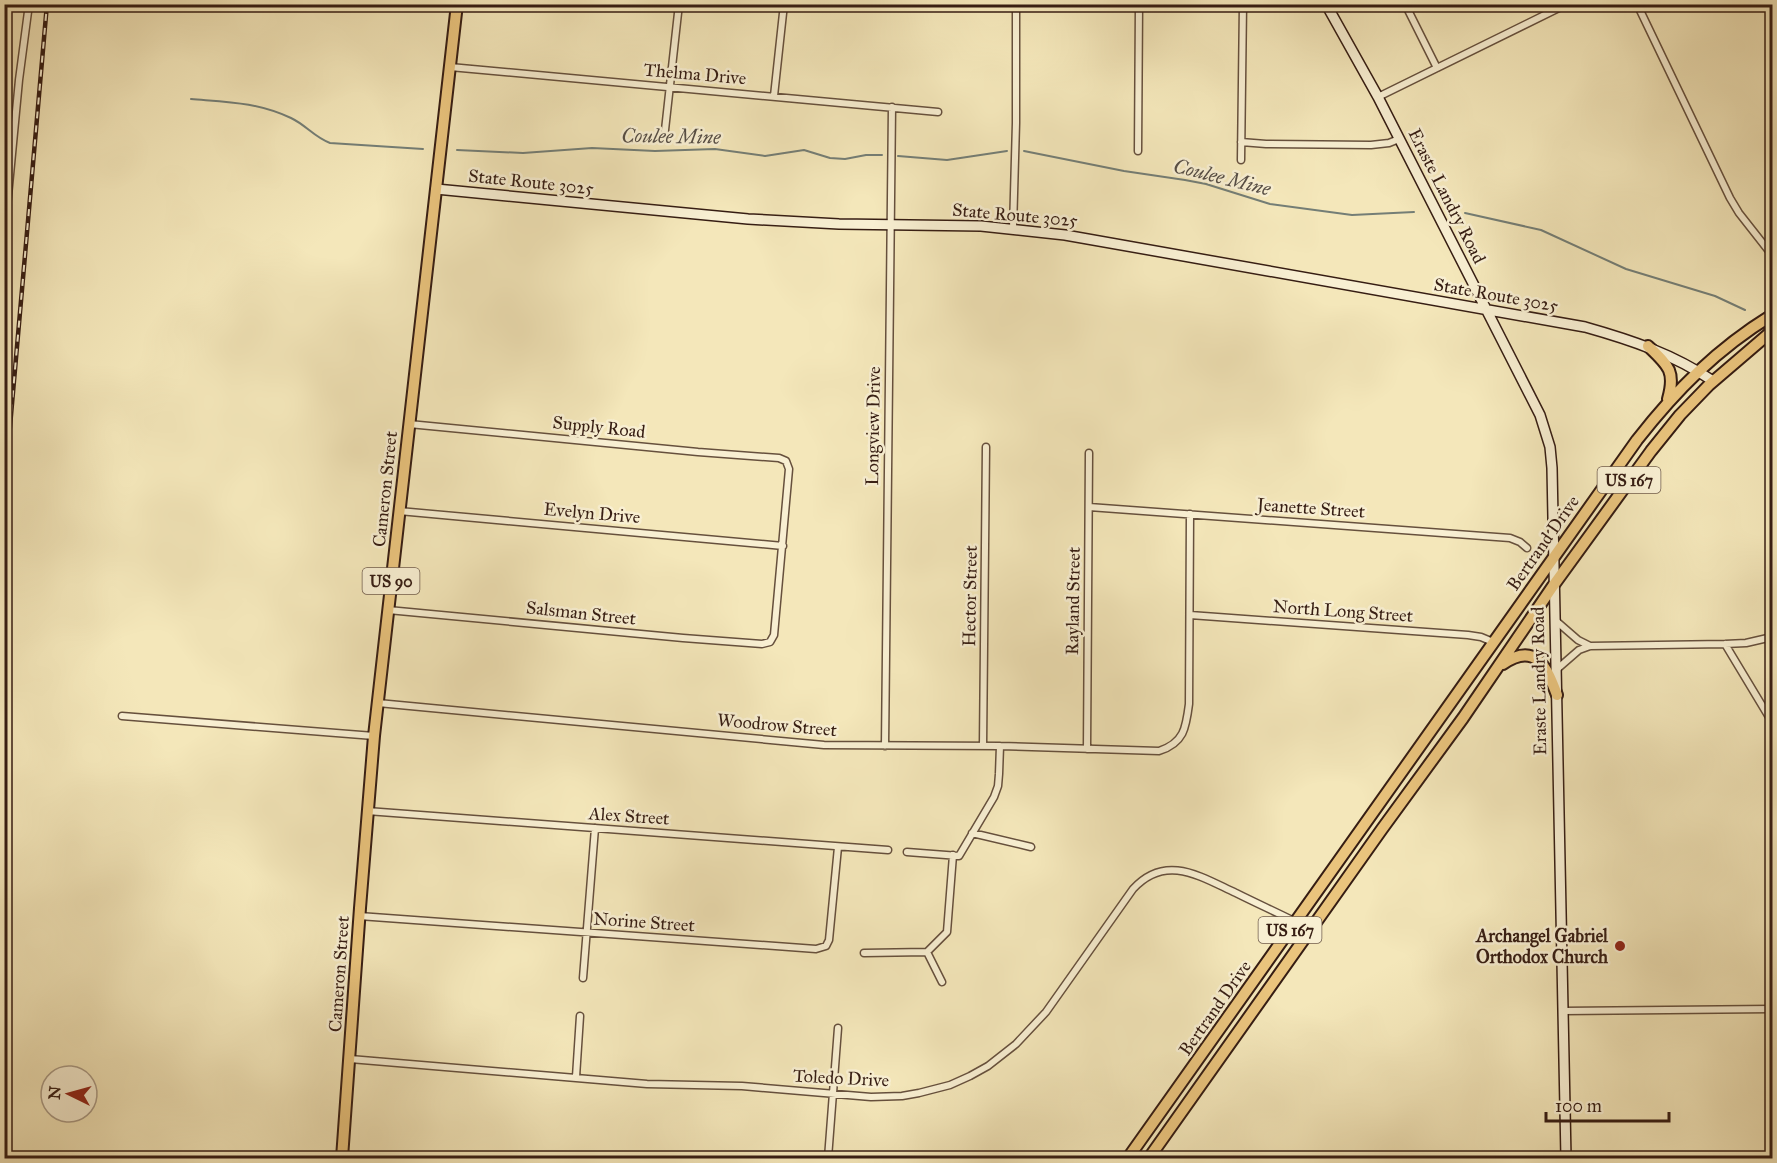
<svg xmlns="http://www.w3.org/2000/svg" width="1777" height="1163" font-family="'IM FELL Great Primer',serif">
  <style>
    .lines { fill: none; stroke-linecap: round; stroke-linejoin: round }
    .stream { stroke: #747e76; stroke-width: 2 }
    .street-casing { stroke: #66503d; stroke-width: 9 }
    .secondary-casing { stroke: #361d13; stroke-width: 12 }
    .primary-casing { stroke: #361d13; stroke-width: 14 }
    .street { stroke: #f8efd2; stroke-width: 6 }
    .secondary { stroke: #f8efd2; stroke-width: 9 }
    .primary { stroke: #eac47d; stroke-width: 10 }
    .rail-casing { stroke: #361d13; stroke-width: 4.5 }
    .rail { stroke: #f8efd2; stroke-width: 2; stroke-dasharray: 7; stroke-linecap: butt }
    .poi-dot { fill: #8f2418; stroke: #f8efd2; stroke-width: 2 }
    .labels { text-anchor: middle; dominant-baseline: central; stroke-width: 5; stroke-linejoin: round; paint-order: stroke }
    .shield { fill: #f8efd2; stroke: #705c4c; stroke-width: 1.5 }
    .shield-label { font-size: 16px; font-weight: bold; fill: #361d13 }
    .street-label { font-size: 18px; fill: #361d13; stroke: #f8efd2 }
    .poi-label { font-size: 18px; font-weight: bold; fill: #361d13; stroke: #f8efd2; text-anchor: end }
    .water-label { font-size: 20px; font-style: italic; fill: #554d45; stroke: #f8efd2 }
  </style>
  <rect width="100%" height="100%" fill="#f4e7ba"/>
  <filter id="stains"><feTurbulence type="fractalNoise" baseFrequency=".00333" numOctaves="4"/><feColorMatrix values="0 0 0 0 .2 0 0 0 0 .09 0 0 0 0 .02 0 0 0 .5 -.17"/></filter>
  <radialGradient id="worn" r=".72"><stop offset=".6" stop-color="#630" stop-opacity="0"/><stop offset="1" stop-color="#630" stop-opacity=".3"/></radialGradient>
  <g class="lines">
    <path class="stream" d="M191 99C227 102 257 102 291 118 306 125 314 137 330 143L423 149
      M457 150 523 153 592 148 655 151 715 149 765 156 804 150 830 158 845 159 866 155H882
      M1024 151 1124 171 1185 180 1206 184 1270 204 1352 215 1414 212
      M898 156 947 160 1007 151
      M1465 213 1541 230 1626 269 1715 296 1745 310"/>
    <defs>
      <path id="street" d="M1405 4 1437 68
        M1637 4 1730 198 1739 213 1772 255
        M450 67 938 112
        M774 96 784 4
        M1378 97 1567 4
        M664 139 679 4
        M1241 142 1266 144 1371 145 1389 143 1399 139
        M1138 151 1139 4
        M1241 160 1243 4
        M1013 229 1016 123V4
        M4 238 19 80 29 4
        M1089 507 1510 538 1520 542 1527 548
        M399 511 783 546
        M388 610 683 638 762 644 770 642 774 635 789 469 786 461 779 458 698 452 409 424
        M1190 615 1468 635 1481 637 1493 642
        M1555 620 1578 640 1590 646
        M1725 644 1772 722
        M1556 670 1579 650 1590 646 1725 644 1746 643 1772 637
        M378 703 824 745 1000 746 1159 751C1184 743 1186 728 1189 704L1190 514
        M122 716 374 736
        M885 746 892 107
        M983 746 986 447
        M1087 749 1089 453
        M367 811 888 850
        M972 833 1031 847
        M907 852 959 856 994 797 998 786 999 774 1000 746
        M359 916 816 949 826 946 829 940 838 847
        M927 952 947 932 953 855
        M864 953 927 952 942 982
        M583 978 595 828
        M1563 1011 1772 1009
        M350 1059 647 1084 742 1086 871 1097 902 1096 919 1093 950 1085 970 1076 988 1066 1016 1044 1046 1012 1133 889C1166 853 1201 877 1236 893 1256 903 1276 912 1296 922
        M576 1077 580 1016
        M828 1158 838 1028"/>
      <path id="secondary" d="M1326 4 1378 97 1540 415 1550 447 1552 468 1566 1158
        M436 189 748 219 839 224 981 226 1065 235 1585 327C1631 340 1673 354 1713 381"/>
      <path id="primary" d="M1648 346C1668 365 1676 371 1668 399
        M1503 664C1536 641 1547 668 1557 695
        M342 1158 360 908 374 736 457 4
        M1128 1158 1637 440C1677 389 1717 349 1772 315
        M1149 1158 1382 829 1463 718 1553 586 1651 451 1680 415 1709 385 1772 331"/>
    </defs>
    <use href="#street" class="street-casing"/>
    <use href="#secondary" class="secondary-casing"/>
    <use href="#primary" class="primary-casing"/>
    <use href="#street" class="street"/>
    <use href="#secondary" class="secondary"/>
    <use href="#primary" class="primary"/>
    <defs>
      <path id="rail" d="M4 495 47 4"/>
    </defs>
    <use href="#rail" class="rail-casing"/>
    <use href="#rail" class="rail"/>
  </g>
  <circle class="poi-dot" cx="1620" cy="946" r="6"/>
  <g class="labels">
    <g class="shield">
      <rect x="1597.5" y="467" width="63" height="26" rx="4.5"/>
      <rect x="362.5" y="568" width="57" height="26" rx="4.5"/>
      <rect x="1258.5" y="917" width="63" height="26" rx="4.5"/>
    </g>
    <g class="shield-label">
      <text x="1629" y="480">US 167</text>
      <text x="391" y="581">US 90</text>
      <text x="1290" y="930">US 167</text>
    </g>
    <g class="street-label">
      <text transform="translate(695 74) rotate(5)">Thelma Drive</text>
      <text transform="translate(531 182) rotate(6)">State Route 3025</text>
      <text transform="translate(1447 196) rotate(63)">Eraste Landry Road</text>
      <text transform="translate(1015 215) rotate(5)">State Route 3025</text>
      <text transform="translate(1496 295) rotate(10)">State Route 3025</text>
      <text transform="translate(873 426) rotate(-89)">Longview Drive</text>
      <text transform="translate(599 427) rotate(6)">Supply Road</text>
      <text transform="translate(385 489) rotate(-84)">Cameron Street</text>
      <text transform="translate(1311 508) rotate(4)">Jeanette Street</text>
      <text transform="translate(592 513) rotate(5)">Evelyn Drive</text>
      <text transform="translate(1543 543) rotate(-55)">Bertrand Drive</text>
      <text transform="translate(970 596) rotate(-89)">Hector Street</text>
      <text transform="translate(1073 601) rotate(-89)">Rayland Street</text>
      <text transform="translate(1343 611) rotate(4)">North Long Street</text>
      <text transform="translate(581 613) rotate(6)">Salsman Street</text>
      <text transform="translate(1539 681) rotate(-91)">Eraste Landry Road</text>
      <text transform="translate(777 725) rotate(5)">Woodrow Street</text>
      <text transform="translate(629 816) rotate(4)">Alex Street</text>
      <text transform="translate(644 922) rotate(4)">Norine Street</text>
      <text transform="translate(339 974) rotate(-86)">Cameron Street</text>
      <text transform="translate(1215 1008) rotate(-55)">Bertrand Drive</text>
      <text transform="translate(841 1078) rotate(3)">Toledo Drive</text>
    </g>
    <g class="poi-label">
      <text x="1608" y="936">Archangel Gabriel<tspan x="1608" dy="21">Orthodox Church</tspan></text>
    </g>
    <g class="water-label">
      <text transform="translate(671 136) rotate(1)">Coulee Mine</text>
      <text transform="translate(1222 177) rotate(14)">Coulee Mine</text>
    </g>
  </g>
  <rect width="1777" height="1163" fill="none" stroke="#f4e7ba" stroke-width="24"/>
  <rect x="6" y="6" width="1765" height="1151" fill="none" stroke="#361d13" stroke-width="3"/>
  <rect x="12" y="12" width="1753" height="1139" fill="none" stroke="#361d13" stroke-width="1.5"/>
  <g transform="translate(69 1094) rotate(275)"><circle r="28" fill="#f8efd2" stroke="#aa9b86" stroke-width="1.5"/>
  <path d="M0-4.5L10 22L0 15L-10 22Z" fill="#8f2418"/>
  <text y="-9" font-size="16" font-weight="bold" text-anchor="middle" fill="#361d13">N</text>
  </g>
  <path d="M1546 1112v9h123v-9" fill="none" stroke="#361d13" stroke-width="3"/>
  <text x="1555" y="1112" font-size="18" fill="#361d13" stroke="#f8efd2" stroke-width="4.5" paint-order="stroke">100 m</text>
  <rect width="100%" height="100%" filter="url(#stains)"/>
  <rect width="100%" height="100%" fill="url(#worn)"/>
</svg>
